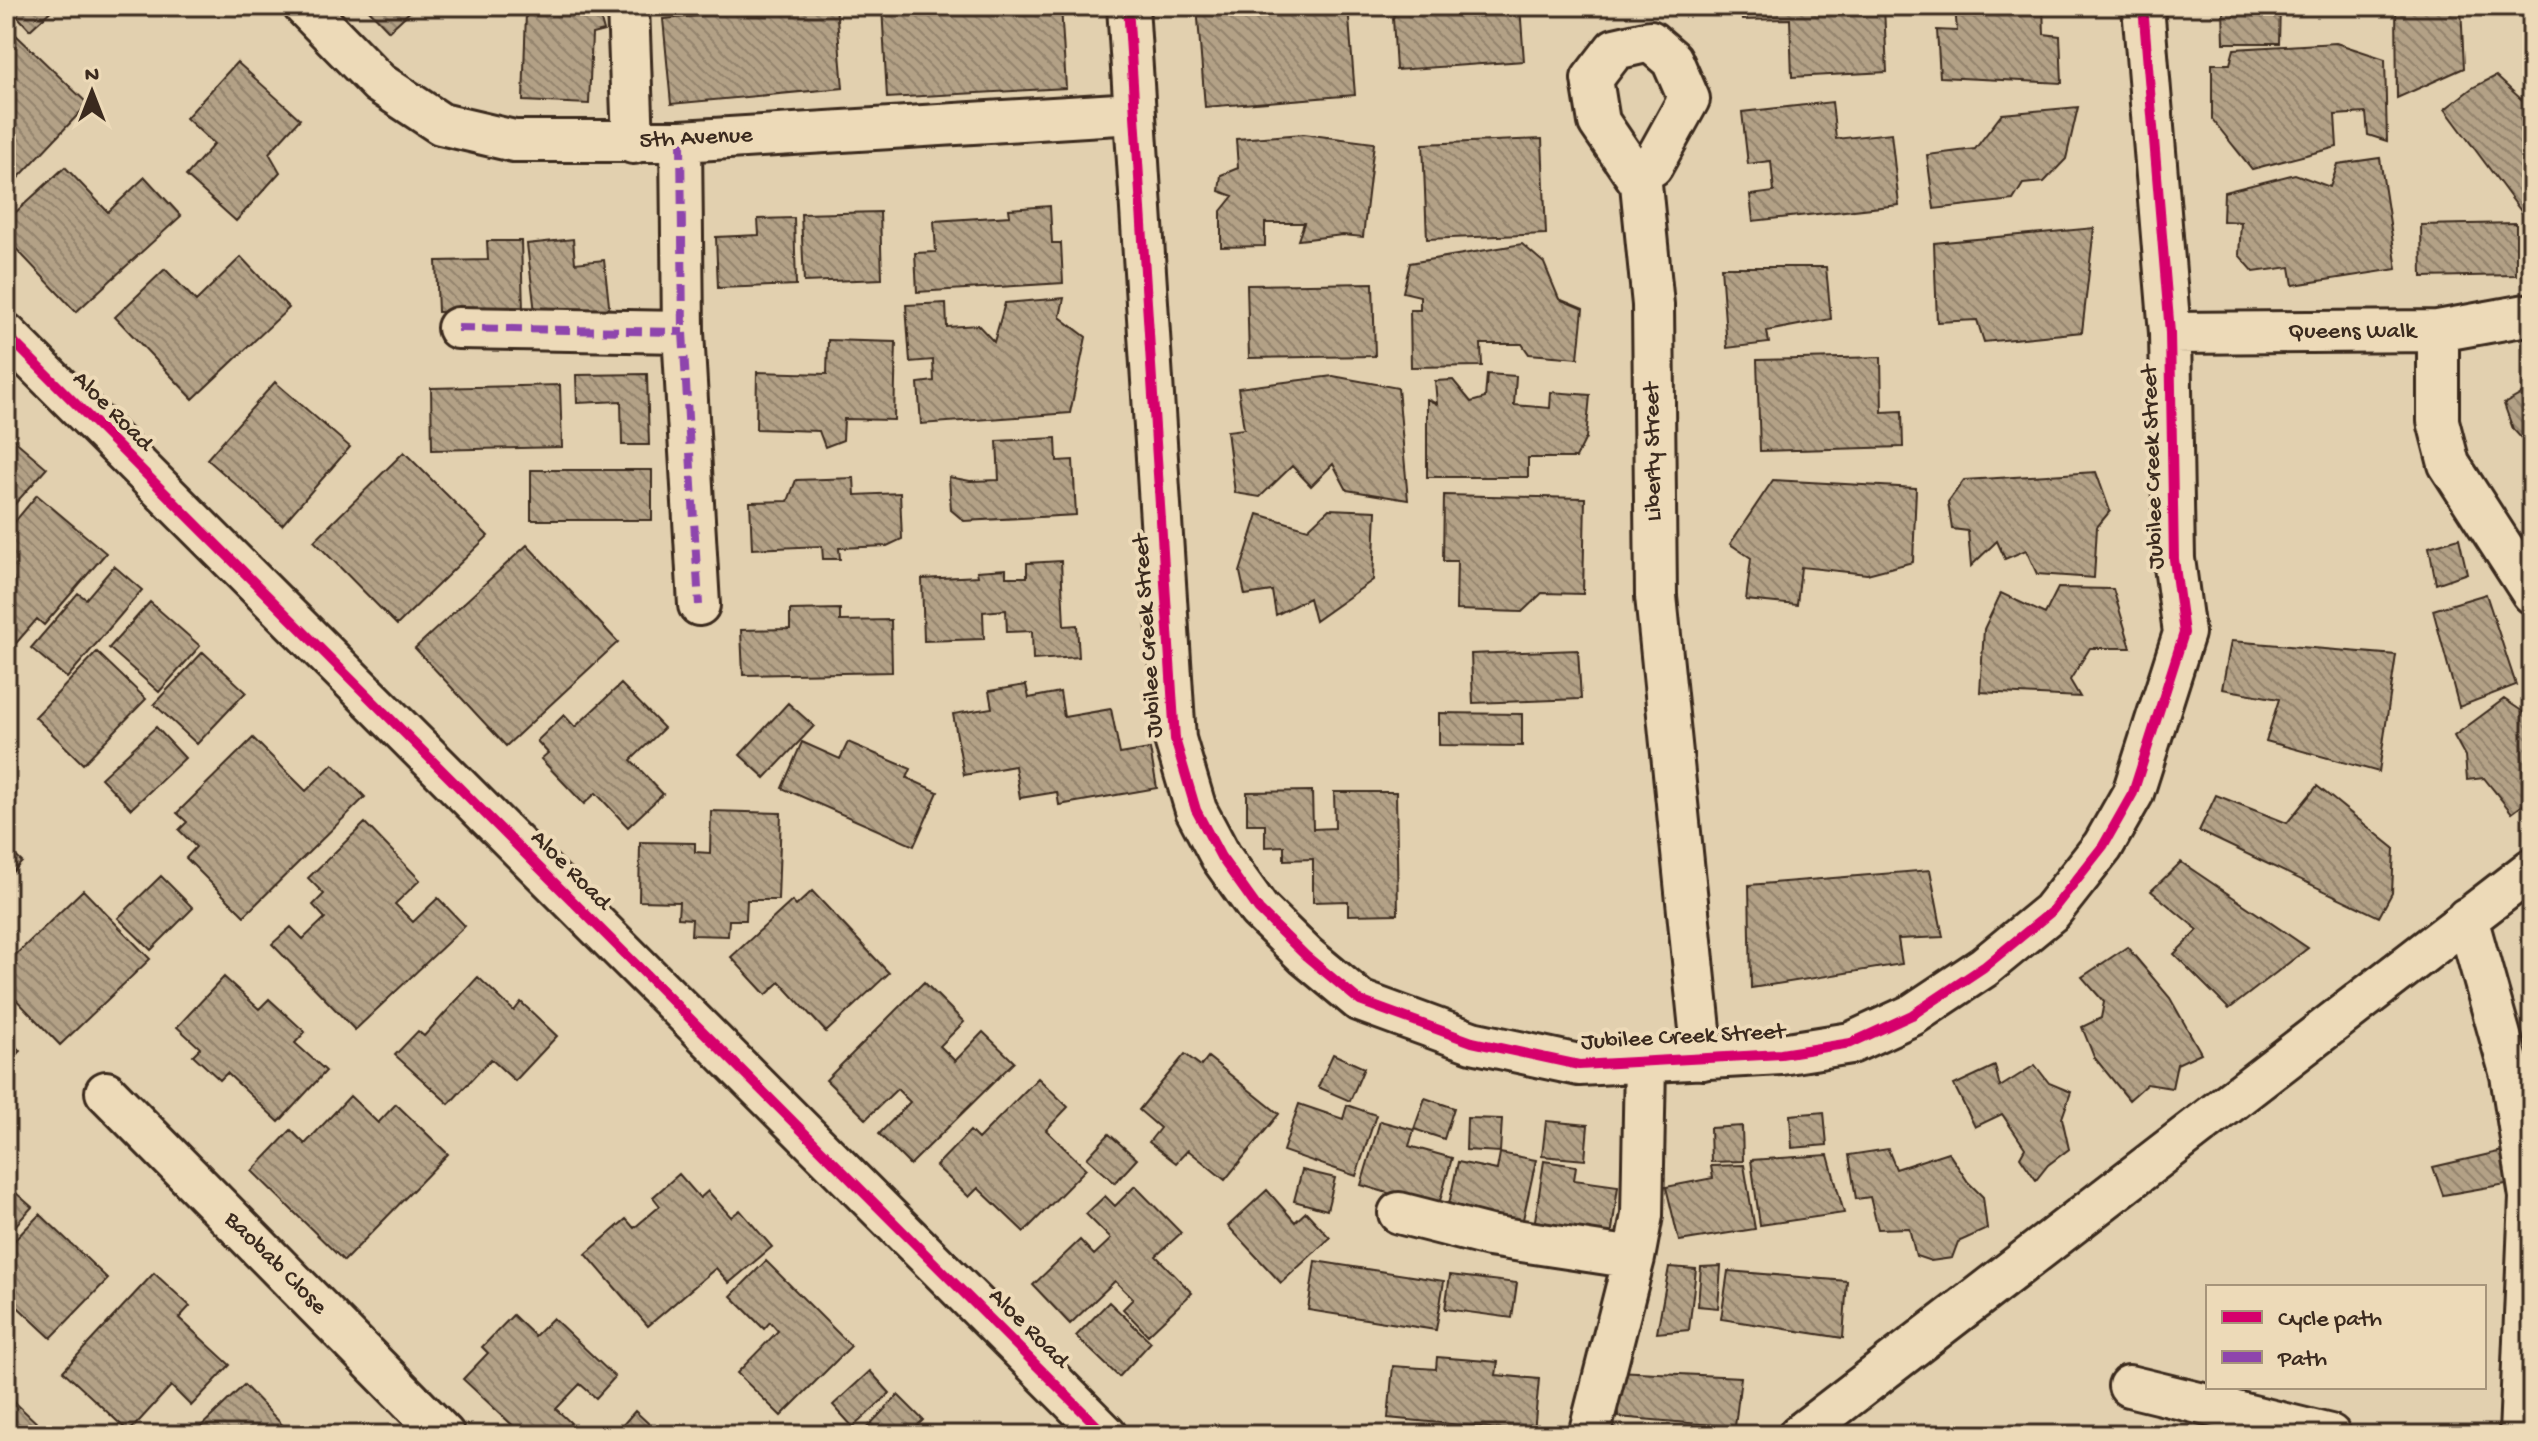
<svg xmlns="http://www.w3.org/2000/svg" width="2538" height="1441" font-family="'Gochi Hand',sans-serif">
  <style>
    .building { fill: url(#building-back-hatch); stroke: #3b2a1e; stroke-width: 2 }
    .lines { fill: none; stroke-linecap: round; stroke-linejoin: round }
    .minor-casing { stroke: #3b2a1e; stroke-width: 46 }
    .minor { stroke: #eddab8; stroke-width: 40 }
    .quiet { stroke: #8e44ad; stroke-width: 8; stroke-dasharray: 16 8; stroke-linecap: butt }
    .cycleway-casing { stroke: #eddab8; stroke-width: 15 }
    .cycleway { stroke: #d6006c; stroke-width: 10 }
    .labels { text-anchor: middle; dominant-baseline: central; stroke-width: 8; stroke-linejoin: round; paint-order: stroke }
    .street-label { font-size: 24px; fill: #3b2a1e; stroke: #eddab8 }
  </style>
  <defs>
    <pattern id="building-back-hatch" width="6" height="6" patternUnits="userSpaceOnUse" patternTransform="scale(2)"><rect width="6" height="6" fill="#b3a186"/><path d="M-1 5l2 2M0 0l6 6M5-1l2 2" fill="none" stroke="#93836d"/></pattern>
  </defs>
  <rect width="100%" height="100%" fill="#e2d0af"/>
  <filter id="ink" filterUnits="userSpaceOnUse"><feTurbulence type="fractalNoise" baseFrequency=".0125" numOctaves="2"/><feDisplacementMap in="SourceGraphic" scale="16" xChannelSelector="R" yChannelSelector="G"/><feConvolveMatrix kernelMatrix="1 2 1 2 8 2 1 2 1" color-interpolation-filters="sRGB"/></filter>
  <g filter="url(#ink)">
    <path class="building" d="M8 6H56L30 30Z
      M365 6H416L389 31Z
      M523 6H597L604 31 592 34 589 104 523 101 526 12Z
      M809 6H836L843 88 671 104 663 19Z
      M882 6H1061L1066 88 887 98Z
      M1197 6H1348L1355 95 1205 107Z
      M1399 6H1520L1524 61 1396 70 1393 18Z
      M1741 6 1884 7 1887 72 1792 77 1790 19 1742 20Z
      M1955 6H2043L2044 34 2060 36 2062 83 1940 77 1937 30 1957 31Z
      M2223 6H2280L2279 43H2224Z
      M2396 6H2461L2464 68 2397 98Z
      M15 34 88 104 6 191V44Z
      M2336 43 2385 59 2387 141 2368 135 2366 113 2335 115 2337 147 2252 169 2212 119V64H2230L2234 49Z
      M237 62 300 119 269 153 280 172 236 221 186 176 214 144 186 118Z
      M2496 76 2522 100 2532 84V226L2445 109 2472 88Z
      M1832 102 1836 139 1891 133 1899 205 1753 221 1750 195 1774 192 1771 161 1748 164 1742 112Z
      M2078 107 2066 159 2044 182 2023 184 2013 200 1934 209 1927 155 1975 149 2002 114Z
      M1304 134 1374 143 1363 237 1343 235 1298 240 1304 223H1265V246L1221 247V211L1233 196 1219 191 1221 175 1238 168 1236 139Z
      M1542 139 1546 234 1427 239 1423 144Z
      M2380 158 2397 269 2293 285 2290 267 2254 272 2239 255 2241 222 2223 221 2224 192 2295 174 2330 187 2338 164Z
      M65 167 108 212 145 177 181 216 76 312 6 238V221Z
      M1050 206 1052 243H1061L1063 283 917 292 915 253 936 252 934 221 1010 216 1009 209Z
      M880 212 882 279 804 282 801 214Z
      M794 218 796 285 718 288 716 237 759 235 758 219Z
      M2516 223V275L2422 277 2421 225Z
      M2094 228 2082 332 1984 342 1977 320 1937 322 1934 243Z
      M573 239 575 263 604 260 610 314 536 321 527 244Z
      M487 241H521L523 310 438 312 436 261 488 260Z
      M1522 244 1544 263 1559 299 1583 309 1578 358 1529 354 1522 344H1481L1482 366 1411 367 1410 310H1420V296L1403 292 1410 263Z
      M241 257 289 308 193 399 115 317 165 269 196 301Z
      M1721 267H1826L1831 319 1767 331 1769 343 1727 348Z
      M1373 283 1375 356 1249 358 1247 285Z
      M1064 298 1060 317 1086 337 1070 413 921 424 918 383 934 381 933 360 910 362 906 305 946 303 947 327 978 325 994 342 1005 303Z
      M828 340 896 342 894 420 844 419 843 440 825 447 819 431 756 429 757 372 827 374Z
      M1881 357 1882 412 1902 411 1903 447 1760 451 1757 360Z
      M647 374 649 445H622L621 401 577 403 576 375Z
      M1487 374 1516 376 1514 405 1550 408 1551 392 1590 395 1586 438 1576 458H1528V477H1427V399L1437 404 1435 381 1453 380 1471 402 1485 398Z
      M1333 376 1398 388 1408 500 1347 490 1333 464 1311 486 1292 466 1260 497 1235 493 1227 431 1244 429 1238 388Z
      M275 382 350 447 282 525 207 459Z
      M560 385 562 447 432 450 431 388Z
      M2532 388V450L2513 429 2504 404Z
      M6 433 47 468 6 514Z
      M1056 438 1057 461 1073 460 1076 515 964 521 951 510 949 477 970 481 999 480 997 441Z
      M404 452 488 536 397 625 314 541Z
      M531 470H652V520H531Z
      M2096 472 2110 511 2097 527 2094 578 2037 574 2026 550 2005 559 1997 541 1971 566 1968 531 1952 529 1948 502 1964 480Z
      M854 478 855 495 900 493 902 539 887 546 839 548 840 559H823L822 546 752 549 750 502 788 501 796 480Z
      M1773 480 1916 488 1913 562 1867 574 1801 567 1797 605 1746 600 1751 558 1730 544Z
      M37 495 106 553 44 625 37 619 11 649 6 645V532Z
      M1444 495 1585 498 1583 594 1542 593 1522 612 1456 610 1457 561H1443Z
      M1329 509 1376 511 1373 580 1315 621 1309 598 1276 615 1272 591 1245 595 1240 572 1258 514 1308 529Z
      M2459 538 2467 573 2436 584 2429 547Z
      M527 545 618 642 506 746 415 648Z
      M1061 561 1064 626 1077 625 1079 657 1033 660 1032 631 1007 632 1006 610 983 612 984 639 924 641 922 579 978 576 977 571 1006 569V577H1027V563Z
      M114 566 142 590 67 678 31 648 78 593 86 599Z
      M2058 588 2113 589 2131 648H2090L2070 680 2080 697 1980 692 1984 629 2001 593 2045 614Z
      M2486 594 2516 685 2459 707 2433 610Z
      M150 602 200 646 159 692 109 648Z
      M840 609V621L891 620 892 672 743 675 741 630 790 629V610Z
      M2231 641 2396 655 2379 772 2266 741 2279 699 2222 689Z
      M1578 650 1581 699 1473 703 1471 654Z
      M97 652 146 699 83 764 35 717Z
      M203 652 246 692 197 744 154 704Z
      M621 684 664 728 631 760 663 794 628 827 596 793 584 804 541 759 548 753 537 741 564 715 575 727Z
      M1026 685 1029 698 1060 692 1064 717 1111 709 1120 754 1150 749 1157 788 1059 805 1057 792 1020 798 1015 766 964 775 953 714 992 708 989 691Z
      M2504 699 2532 718V798L2512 813 2484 778 2467 780 2465 756 2454 736Z
      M788 703 814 726 765 778 740 755Z
      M1439 713 1522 714V746L1439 745Z
      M156 727 185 758 131 809 101 778Z
      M253 738 306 791 333 764 365 797 244 916 186 858 196 847 179 830 187 822 177 813Z
      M802 742 840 759 848 742 911 769 907 778 938 792 914 846 782 788Z
      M2317 786 2394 848 2392 893 2379 917 2199 831 2216 795 2287 823Z
      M1312 791 1313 829 1335 828 1334 792H1396L1398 914 1348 915V901L1313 902V859L1284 860V846L1265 847V824H1247V792Z
      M711 811 781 813 778 900H747L746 920H729L728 936 691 935 692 919 678 918 679 902 639 901 640 842 695 843V852L710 853Z
      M365 823 420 880 395 904 413 922 438 898 465 926 355 1030 272 944 291 927 303 939 325 918 313 905 324 894 308 878Z
      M6 847 22 862 6 879Z
      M2181 862 2308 948 2229 1009 2174 954 2198 930 2151 891Z
      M1930 870 1943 937 1898 939 1902 964 1751 988 1749 885Z
      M161 876 193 908 151 950 118 918Z
      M83 890 150 959 60 1045 6 989V964Z
      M812 891 889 973 826 1032 780 982 766 995 731 957 792 901 796 906Z
      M2127 947 2170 998 2201 1053 2177 1064 2172 1088 2147 1084 2129 1100 2094 1057 2082 1027 2101 1018 2104 1002 2082 977Z
      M224 977 259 1009 269 999 305 1032 295 1043 326 1071 279 1122 227 1073 220 1080 193 1055 200 1048 177 1027Z
      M478 977 514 1011 521 1002 557 1036 515 1081 491 1059 449 1104 395 1055 418 1031 424 1036Z
      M924 982 964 1022 940 1046 955 1061 983 1032 1014 1062 910 1165 879 1134 910 1102 897 1089 866 1119 826 1080Z
      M6 1036 20 1051 6 1064Z
      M1185 1054 1201 1066 1208 1057 1279 1114 1225 1180 1188 1150 1176 1163 1149 1142 1160 1128 1139 1110Z
      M1333 1054 1364 1068 1350 1101 1318 1087Z
      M2035 1065 2049 1083 2071 1092 2062 1118 2069 1149 2048 1165 2036 1180 2020 1157 2025 1148 2002 1114 1975 1127 1954 1085 1995 1066 2000 1087Z
      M1038 1078 1068 1107 1046 1130 1086 1169 1024 1232 978 1188 969 1197 936 1166 970 1131 978 1139Z
      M350 1096 378 1123 396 1104 448 1154 344 1261 252 1171 291 1130 305 1144Z
      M1425 1098 1454 1108 1444 1139 1414 1129Z
      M1299 1104 1343 1119 1347 1105 1376 1115 1356 1176 1283 1151Z
      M1824 1112 1827 1145 1792 1148 1790 1115Z
      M1467 1118 1502 1119 1500 1152 1466 1150Z
      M1380 1121 1414 1130 1409 1146 1452 1158 1438 1208 1361 1185Z
      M1546 1121 1588 1125 1585 1160 1542 1156Z
      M1742 1126 1743 1161 1711 1162 1710 1128Z
      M1109 1134 1137 1159 1115 1183 1087 1158Z
      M1888 1149 1896 1169 1948 1152 1968 1182 1983 1197 1987 1229 1958 1242 1952 1258 1931 1261 1916 1256 1909 1228 1878 1229 1870 1197 1856 1199 1849 1155Z
      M2507 1150 2512 1183 2443 1195 2433 1167Z
      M1500 1153 1536 1160 1522 1224 1448 1209 1458 1162 1497 1170Z
      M1828 1155 1844 1213 1760 1225 1751 1160Z
      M1544 1161 1576 1166 1574 1180 1618 1186 1611 1238 1534 1227Z
      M1744 1165 1755 1229 1679 1241 1666 1187 1713 1178 1711 1166Z
      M1302 1170 1335 1178 1327 1210 1294 1201Z
      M679 1174 700 1198 708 1191 731 1217 740 1210 772 1247 729 1283 716 1268 648 1326 586 1254 626 1219 634 1228 660 1206 653 1197Z
      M7 1185 32 1207 6 1236V1186Z
      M1135 1186 1181 1233 1156 1256 1192 1293 1148 1335 1123 1309 1133 1299 1115 1281 1070 1324 1033 1285 1080 1240 1094 1255 1111 1239 1086 1214 1105 1196 1115 1206Z
      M1267 1190 1295 1222 1306 1212 1330 1238 1281 1283 1228 1226Z
      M40 1214 108 1279 51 1338 6 1296V1249Z
      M766 1261 851 1346 781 1416 737 1373 778 1331 770 1322 764 1329 731 1296Z
      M1315 1261 1444 1281 1436 1330 1308 1310Z
      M1721 1266 1718 1308 1698 1306 1701 1267Z
      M1669 1267 1696 1269 1689 1330 1657 1333Z
      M1728 1271 1847 1281 1843 1338 1721 1319Z
      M154 1273 190 1306 179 1318 230 1365 191 1406 171 1386 129 1432 63 1371Z
      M1450 1275 1517 1283 1512 1318 1445 1309Z
      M1109 1302 1151 1342 1119 1377 1076 1336Z
      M513 1315 535 1336 553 1318 615 1377 596 1398 580 1384 556 1409 571 1423 560 1435H523L463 1379 488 1353 482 1347Z
      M1437 1357 1498 1362 1496 1375 1539 1379 1534 1432 1388 1418 1393 1366 1436 1369Z
      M870 1371 890 1393 853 1427 833 1405Z
      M1616 1371 1741 1377 1735 1427 1618 1417Z
      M244 1385 292 1435H192Z
      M6 1394 39 1425 30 1435H6Z
      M898 1395 923 1420 917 1426 927 1435H860Z
      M635 1411 661 1435H614Z"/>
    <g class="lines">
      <defs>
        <path id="minor" d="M304 6 379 83 441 124 514 141H681L1134 113
          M628 6 633 143
          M1128 6 1175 739 1196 810 1221 857 1259 910 1306 956 1360 1001 1472 1042 1579 1065 1781 1054 1851 1043 1912 1015 1984 967 2051 912 2103 846 2133 793 2184 633 2174 559 2170 333 2143 6
          M681 141 683 332 699 605
          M1652 166 1689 99 1672 60 1650 41 1615 49 1592 79 1599 122 1641 184 1653 305 1656 596 1703 1059
          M458 328 683 332
          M2438 331V421L2449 464 2532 593
          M2170 333 2438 331 2532 314
          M6 334 1106 1435
          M2467 918 2511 1075 2530 1197 2520 1435
          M106 1092 444 1435
          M1399 1213 1489 1236 1634 1258
          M2129 1386 2330 1435
          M1589 1435 1634 1258 1642 1215 1645 1064
          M1799 1435 2532 869"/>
      </defs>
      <use href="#minor" class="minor-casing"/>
      <use href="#minor" class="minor"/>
      <path class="quiet" d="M681 141 683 332 699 605
        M458 328 683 332"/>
      <defs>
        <path id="cycleway" d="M1128 6 1175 739 1196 810 1221 857 1259 910 1306 956 1360 1001 1472 1042 1579 1065 1781 1054 1851 1043 1912 1015 1984 967 2051 912 2103 846 2133 793 2184 633 2174 559 2170 333 2143 6
          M6 334 1106 1435"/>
      </defs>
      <use href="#cycleway" class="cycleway-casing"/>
      <use href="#cycleway" class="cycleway"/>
    </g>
  </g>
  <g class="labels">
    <g class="street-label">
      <text transform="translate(696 139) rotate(-3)">5th Avenue</text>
      <text x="2352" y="332">Queens Walk</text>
      <text transform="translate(112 412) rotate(45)">Aloe Road</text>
      <text transform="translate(1654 452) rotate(-91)">Liberty Street</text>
      <text transform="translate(2154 467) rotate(-92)">Jubilee Creek Street</text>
      <text transform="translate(1149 636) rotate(-94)">Jubilee Creek Street</text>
      <text transform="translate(570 871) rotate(45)">Aloe Road</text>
      <text transform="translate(1683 1038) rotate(-3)">Jubilee Creek Street</text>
      <text transform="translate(275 1264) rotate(45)">Baobab Close</text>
      <text transform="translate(1028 1329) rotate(45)">Aloe Road</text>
    </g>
  </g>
  <rect width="2538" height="1441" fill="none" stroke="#eddab8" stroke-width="32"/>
  <rect x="16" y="16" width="2506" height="1409" fill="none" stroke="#3b2a1e" stroke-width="3" filter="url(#ink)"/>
  <rect x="2206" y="1285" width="280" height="104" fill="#eddab8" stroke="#a6947a" stroke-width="2"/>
  <rect x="2222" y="1311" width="40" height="12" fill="#d6006c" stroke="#a6947a" stroke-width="2"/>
  <text x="2278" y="1325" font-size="24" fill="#3b2a1e">Cycle path</text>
  <rect x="2222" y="1351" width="40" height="12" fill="#8e44ad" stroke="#a6947a" stroke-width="2"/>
  <text x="2278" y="1365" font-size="24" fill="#3b2a1e">Path</text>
  <g transform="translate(92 92)" stroke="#eddab8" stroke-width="6" paint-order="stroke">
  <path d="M0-6L14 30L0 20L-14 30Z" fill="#3b2a1e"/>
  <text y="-12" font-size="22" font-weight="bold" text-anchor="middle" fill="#3b2a1e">N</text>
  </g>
</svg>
